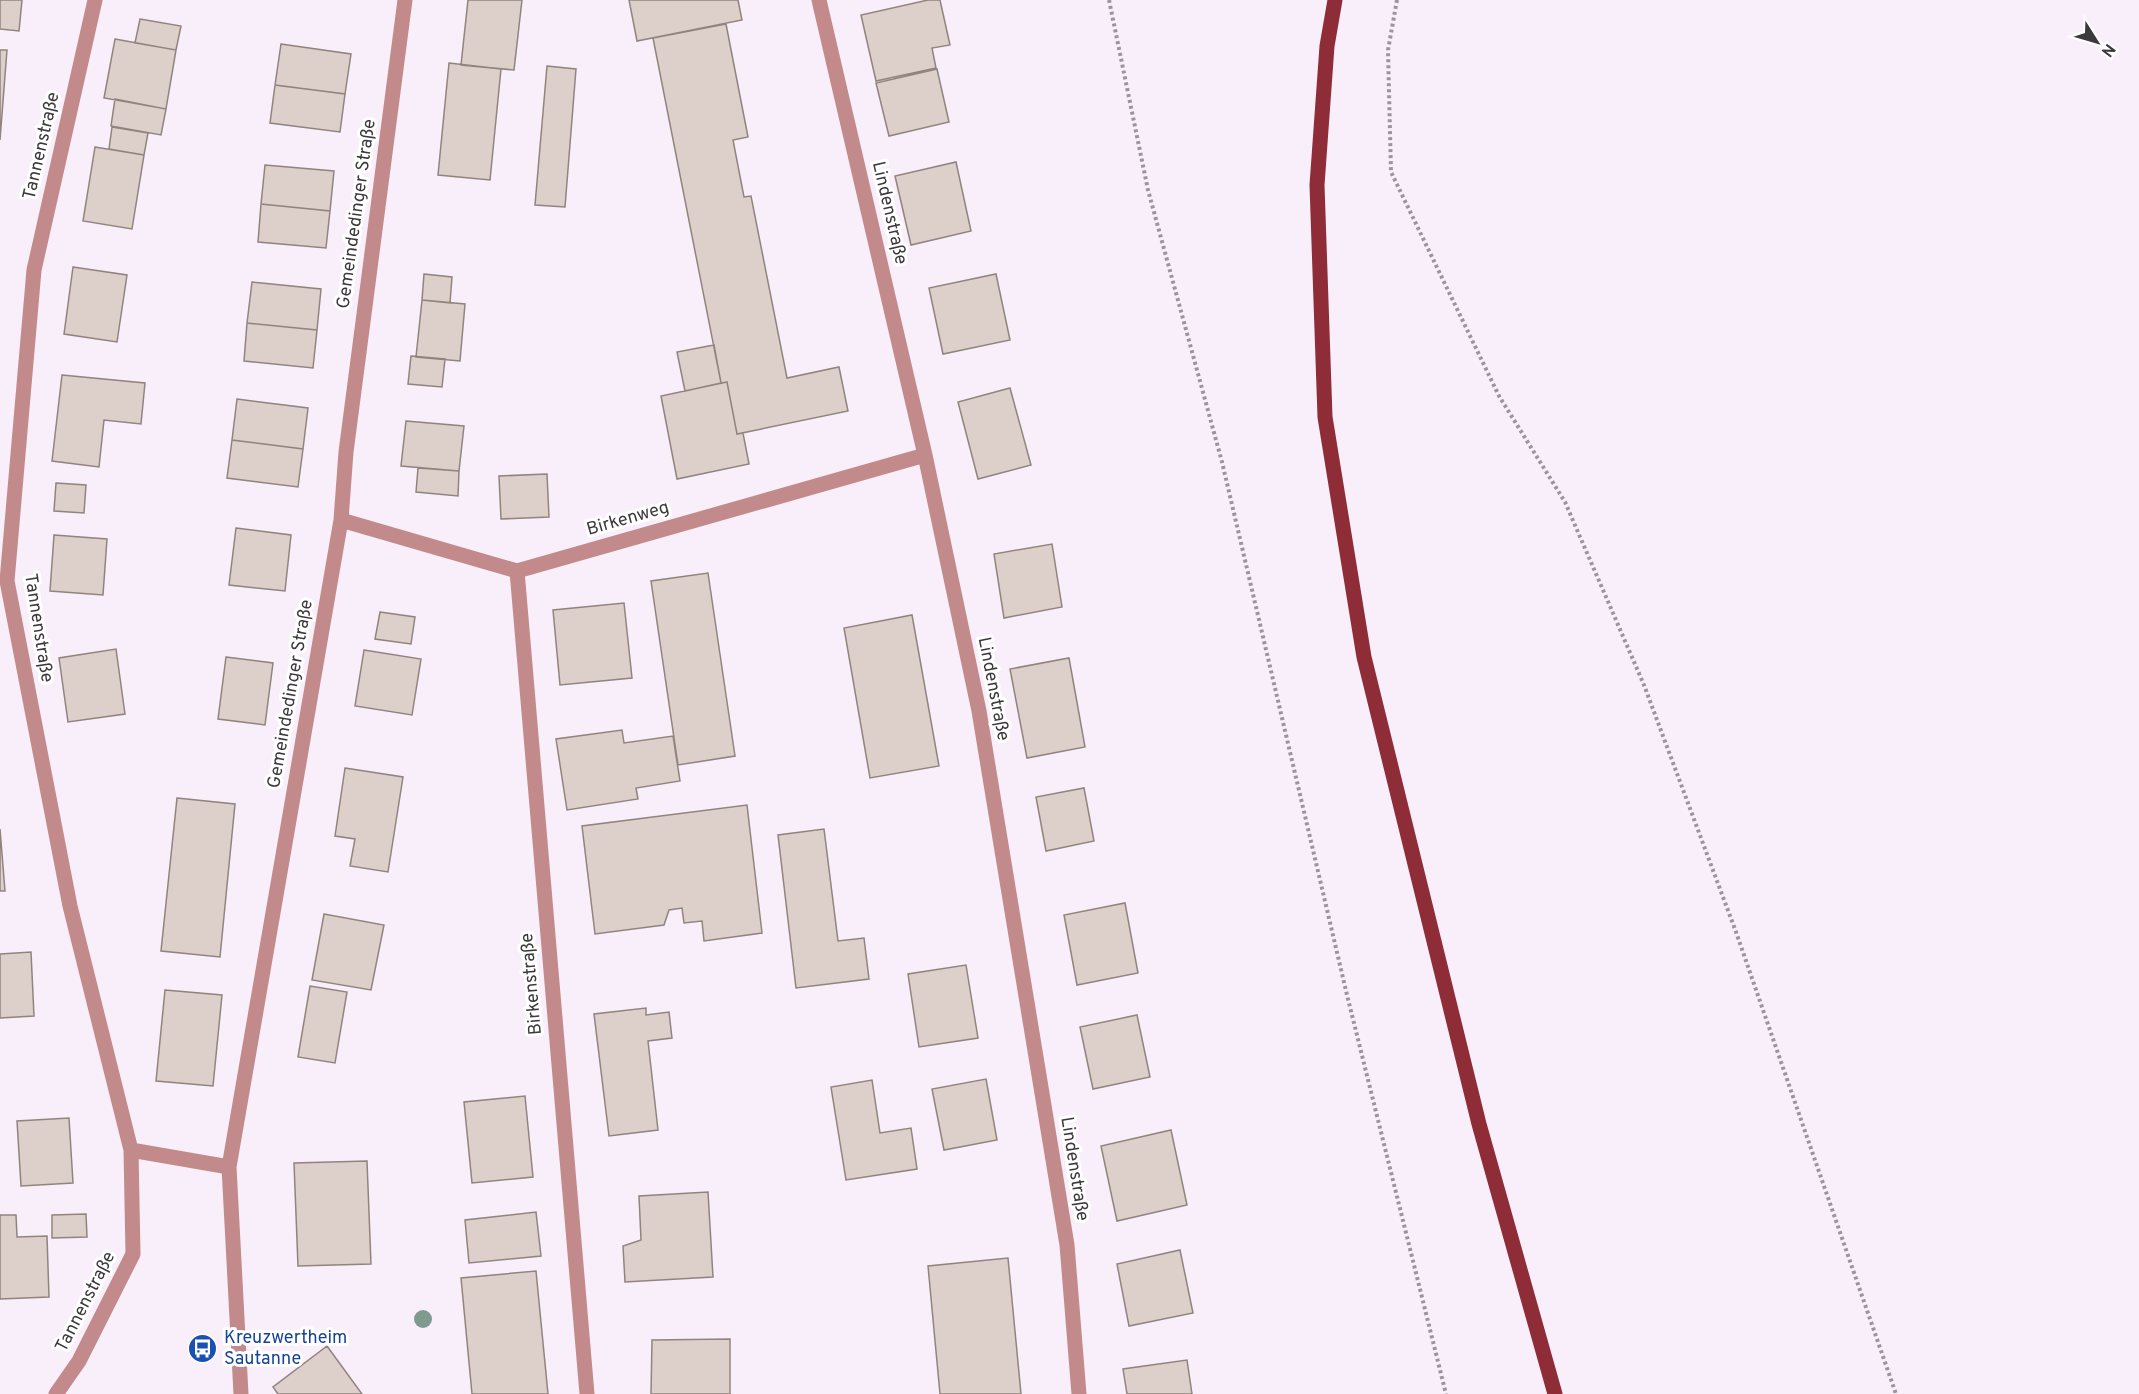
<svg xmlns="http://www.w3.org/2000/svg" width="2139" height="1394" font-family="Overpass,sans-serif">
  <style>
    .building { fill: #ddcfc9; stroke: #91847f; stroke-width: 1.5 }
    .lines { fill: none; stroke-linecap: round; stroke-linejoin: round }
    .path { stroke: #9b949c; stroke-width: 4; stroke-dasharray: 3 3; stroke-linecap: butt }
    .minor { stroke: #c28a8b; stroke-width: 15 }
    .major { stroke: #8e2d38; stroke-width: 15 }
    .tree { fill: #819a90 }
    .labels { text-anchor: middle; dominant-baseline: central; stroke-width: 6; stroke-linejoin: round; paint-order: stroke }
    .street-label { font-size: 18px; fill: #3c383d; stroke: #fff }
    .transit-label { font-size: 18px; fill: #164399; stroke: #fff; text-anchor: start }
  </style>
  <rect width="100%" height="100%" fill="#f8effa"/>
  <path class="building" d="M0 0H22L19 31 0 29Z
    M468 0H522L514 70 461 65Z
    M629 0H738L742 20 637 41Z
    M928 0H940L950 45 932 48 936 68 876 81 861 15Z
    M140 19 181 26 176 50 135 43Z
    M726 24 748 137 733 140 744 197 751 196 787 378 839 367 848 411 737 434 727 382 721 383 653 38Z
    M115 39 176 50 166 109 104 98Z
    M281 44 351 54 345 94 275 85Z
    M0 50H7L0 140Z
    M449 63 501 69 490 180 438 175Z
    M547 66 576 69 565 207 535 205Z
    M937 69 949 122 889 136 876 83Z
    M275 85 345 94 340 132 270 123Z
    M115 99 166 109 161 135 111 126Z
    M112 127 148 133 144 155 109 149Z
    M95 147 144 155 132 229 83 221Z
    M956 162 971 231 911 245 895 176Z
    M265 165 334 171 330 211 261 204Z
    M261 204 330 211 326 248 258 242Z
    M73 267 127 275 117 342 64 334Z
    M424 274 452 277 450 303 422 300Z
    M996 274 1010 340 943 354 929 288Z
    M252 282 321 289 317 330 247 323Z
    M422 300 465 304 460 361 416 357Z
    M247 323 317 330 313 368 244 361Z
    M714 345 721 383 685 391 677 352Z
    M411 356 445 359 442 387 408 384Z
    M62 375 145 383 141 424 104 420 99 467 52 461Z
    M727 382 737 434 743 433 749 464 677 479 661 396Z
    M1010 388 1031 465 978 479 958 402Z
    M237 399 308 408 303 449 232 440Z
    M406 421 464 426 459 471 401 466Z
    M232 440 303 449 298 487 227 478Z
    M418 468 459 471 458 496 416 492Z
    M547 474 549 517 501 519 499 476Z
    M56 483 86 485 84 513 54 511Z
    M236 528 291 535 285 591 229 585Z
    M54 535 107 539 103 595 50 591Z
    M1052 544 1062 607 1004 618 994 554Z
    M708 573 735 756 678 765 651 581Z
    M624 603 632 678 560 685 553 610Z
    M380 612 415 617 411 644 375 639Z
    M912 615 939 766 870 778 844 628Z
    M116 649 125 714 68 722 59 658Z
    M364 650 421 659 412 715 355 706Z
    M226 657 273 663 265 725 218 719Z
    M1069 658 1085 747 1027 758 1010 669Z
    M622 730 624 743 673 736 680 781 636 788 638 799 567 810 556 739Z
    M345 768 403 777 388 872 350 866 355 839 335 836Z
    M1084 788 1094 841 1046 851 1036 797Z
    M177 798 235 804 220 957 161 951Z
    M747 805 762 933 704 941 702 921 684 923 682 908 669 910 664 925 595 934 582 826Z
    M0 829 5 891H0Z
    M824 829 838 941 864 938 869 979 796 988 778 835Z
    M1125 903 1138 973 1077 985 1064 915Z
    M324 914 384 925 371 990 312 980Z
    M31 952 34 1016 0 1018V954Z
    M966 965 978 1038 919 1047 908 974Z
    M310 986 347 992 335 1063 298 1057Z
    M165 990 222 995 213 1086 156 1081Z
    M646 1008V1015L669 1012 672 1038 648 1041 658 1130 609 1136 594 1014Z
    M1137 1015 1150 1077 1093 1089 1080 1027Z
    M986 1079 997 1140 944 1150 932 1089Z
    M872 1080 880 1133 911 1128 917 1169 846 1180 831 1087Z
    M525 1096 533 1177 472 1183 464 1102Z
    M69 1118 73 1183 21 1186 17 1121Z
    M1171 1130 1187 1205 1117 1221 1101 1146Z
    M367 1161 371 1264 298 1266 294 1163Z
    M708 1192 713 1277 625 1282 623 1246 641 1240 639 1196Z
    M536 1212 541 1256 469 1263 465 1220Z
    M86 1214 87 1237 52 1238V1215Z
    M0 1215H16L17 1237 47 1236 49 1297 0 1299Z
    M1180 1250 1193 1313 1129 1326 1117 1264Z
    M1008 1258 1021 1394H940L928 1266Z
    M536 1271 548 1394H472L461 1278Z
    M730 1339V1394H651L652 1340Z
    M327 1346 362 1394H278L273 1387Z
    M1187 1360 1192 1394H1127L1123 1369Z"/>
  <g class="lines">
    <path class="path" d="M1109 0 1148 190 1222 462 1347 995 1446 1394
      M1397 0 1388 50 1391 172 1499 396 1565 502 1644 685 1736 932 1896 1394"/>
    <path class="minor" d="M819 0 925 455 979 711 1067 1245 1079 1394
      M341 520 517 571 925 455
      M517 571 587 1394
      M131 1150 229 1167
      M56 1394 79 1361 133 1254 131 1150 70 906 7 581 34 270 95 0
      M241 1394 229 1167 341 520 346 452 405 0"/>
    <path class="major" d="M1335 0 1327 46 1317 185 1325 417 1364 657 1479 1124 1555 1394"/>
  </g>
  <circle class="tree" cx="423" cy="1319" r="9"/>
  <defs>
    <symbol id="bus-disc" viewBox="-11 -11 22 22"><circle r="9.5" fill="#1a4fb4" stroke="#fff"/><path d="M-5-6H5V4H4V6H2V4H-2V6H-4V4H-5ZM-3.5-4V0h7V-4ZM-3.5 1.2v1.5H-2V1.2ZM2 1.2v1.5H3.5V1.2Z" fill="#fff"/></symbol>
  </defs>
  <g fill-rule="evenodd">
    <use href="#bus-disc" x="186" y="1332" width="33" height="33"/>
  </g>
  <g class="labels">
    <g class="street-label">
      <text transform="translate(42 146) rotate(-77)">Tannenstraße</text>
      <text transform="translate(889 213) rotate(77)">Lindenstraße</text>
      <text transform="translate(357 214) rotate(-82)">Gemeindedinger Straße</text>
      <text transform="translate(628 519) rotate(-16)">Birkenweg</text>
      <text transform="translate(38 628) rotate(81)">Tannenstraße</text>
      <text transform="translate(993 689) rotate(79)">Lindenstraße</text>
      <text transform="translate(291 694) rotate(-80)">Gemeindedinger Straße</text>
      <text transform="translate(532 984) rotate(-95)">Birkenstraße</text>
      <text transform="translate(1074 1169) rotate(81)">Lindenstraße</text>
      <text transform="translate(86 1302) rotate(-63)">Tannenstraße</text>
    </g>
    <g class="transit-label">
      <text x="224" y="1338">Kreuzwertheim<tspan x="224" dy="21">Sautanne</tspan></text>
    </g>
  </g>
  <g transform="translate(2097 42) rotate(127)" stroke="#ffffff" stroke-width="4.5" paint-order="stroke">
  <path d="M0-4.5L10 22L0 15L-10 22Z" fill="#3c383d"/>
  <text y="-9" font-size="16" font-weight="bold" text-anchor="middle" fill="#3c383d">N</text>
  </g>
</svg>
